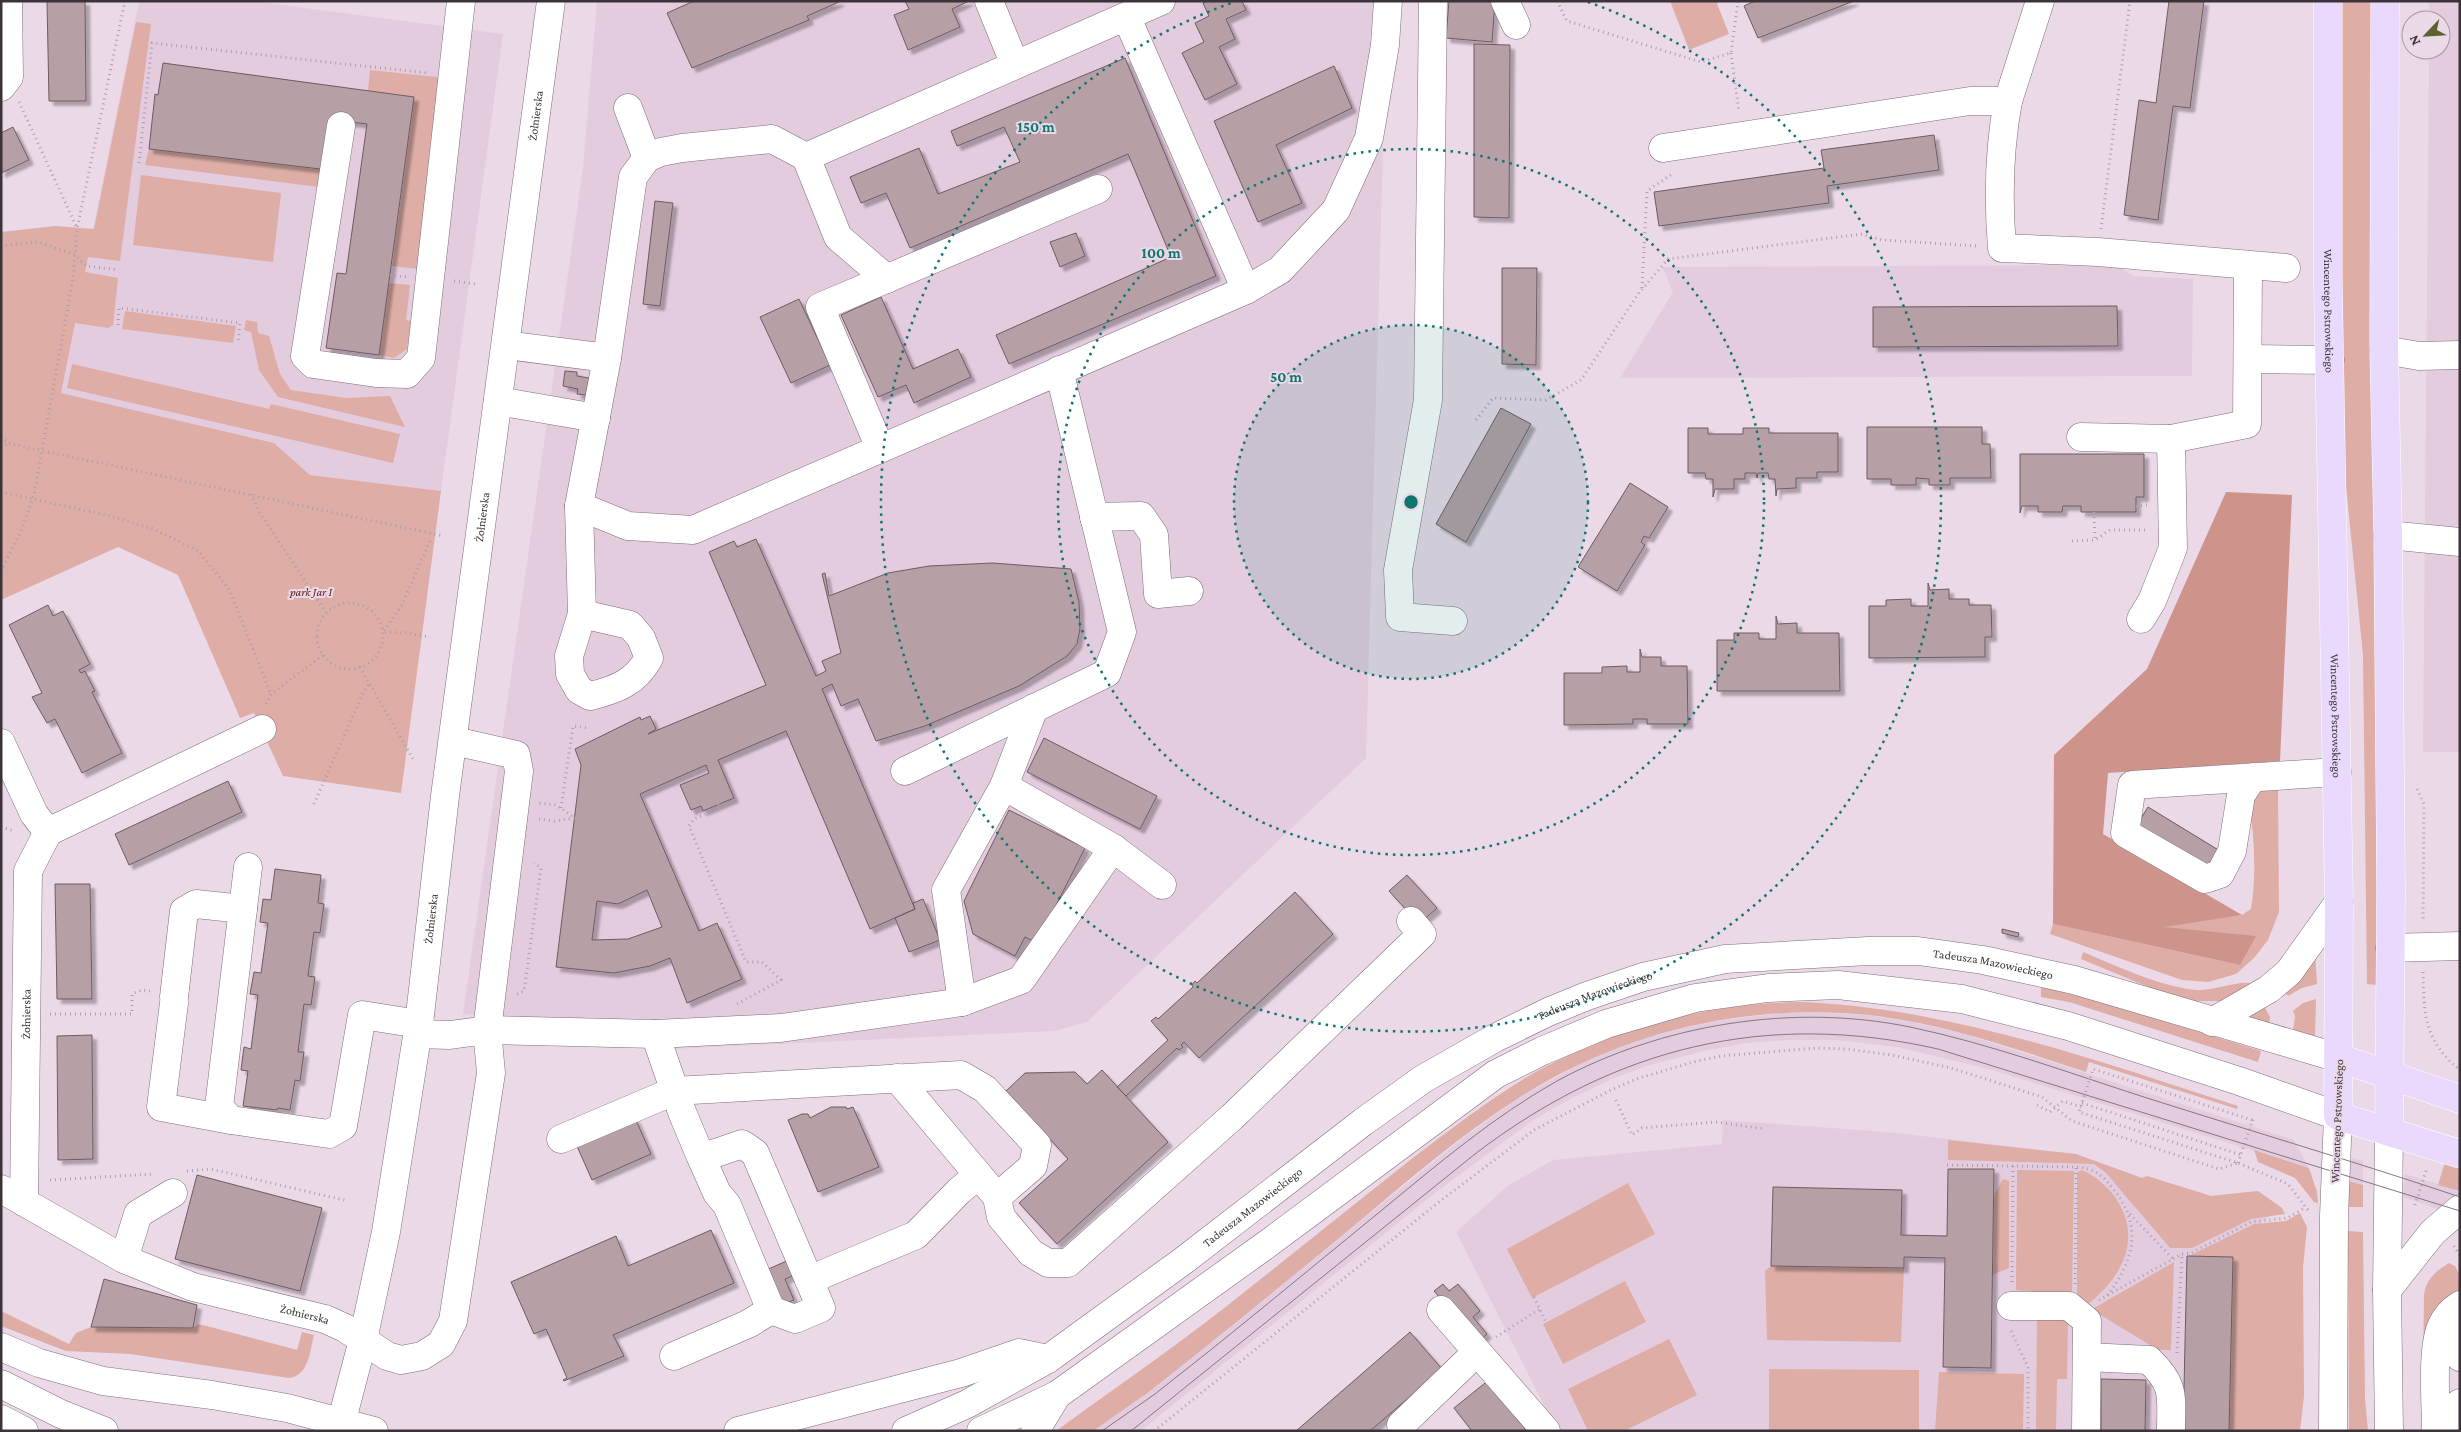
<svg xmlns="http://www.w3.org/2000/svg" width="2461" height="1432" font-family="'Crimson Pro',serif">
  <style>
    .built { fill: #e4ccdf }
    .green { fill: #ddada6 }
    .forest { fill: #ce938b }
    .building { fill: #b69fa5; stroke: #6f5b60; fill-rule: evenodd; filter: url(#shadow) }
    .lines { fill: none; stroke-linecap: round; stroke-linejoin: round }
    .minor-casing { stroke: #7d6d7a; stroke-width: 29 }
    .major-casing { stroke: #fff; stroke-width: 29 }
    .path { stroke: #ad9eaa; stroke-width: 3; stroke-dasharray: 1 4; stroke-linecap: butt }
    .minor { stroke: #fff; stroke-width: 28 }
    .major { stroke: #e8d9fd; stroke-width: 28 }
    .tram { stroke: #847882; stroke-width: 1 }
    .ring { fill: none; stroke: #0f766e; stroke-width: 2.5; stroke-dasharray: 2.5 5 }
    .labels { text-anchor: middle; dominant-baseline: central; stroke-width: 4; stroke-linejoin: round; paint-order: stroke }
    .street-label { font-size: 12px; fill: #3a3339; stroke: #ebd9e8 }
    .park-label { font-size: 12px; font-style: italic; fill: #5d1713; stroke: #ebd9e8 }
    .centre { fill: #0f766e; stroke: #ebd9e8; stroke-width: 2.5 }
    .ring-label { font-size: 15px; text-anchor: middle; font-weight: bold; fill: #0f766e; stroke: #ebd9e8; stroke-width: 4; stroke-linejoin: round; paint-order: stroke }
  </style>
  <defs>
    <filter id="shadow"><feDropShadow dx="4.5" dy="4.5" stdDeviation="1" flood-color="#0004"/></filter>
  </defs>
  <rect width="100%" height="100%" fill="#ebd9e8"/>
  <path class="built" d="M139 1H252L503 34 441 491 310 475 274 443 60 393Z
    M597 1H1391L1384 112 1366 758 1087 1022 1054 1031 670 1049 661 1028 463 1014 583 168Z
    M2429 1H2460V752H2423L2429 50H2441V20H2429Z
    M2115 265 2134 276 2193 279 2192 376 1620 378 1673 292 1662 267Z
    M1781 1013H1825L1867 1015 1912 1022 1964 1034 2294 1140 2309 1168 1992 1070 1897 1047 1834 1040H1788L1747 1043 1704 1051 1650 1065 1614 1078 1570 1099 1532 1121 1435 1193 1147 1426 1141 1431H1093L1146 1394 1463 1138 1518 1098 1591 1058 1627 1043 1703 1023Z
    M1723 1120 1887 1132 2076 1154 2142 1178 2147 1176 2211 1196 2258 1191 2282 1208 2262 1222 2282 1431H1557L1456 1232 1509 1185 1553 1160 1722 1144Z
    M2352 1158 2363 1161V1185L2348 1181Z
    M2405 1174 2460 1191V1196L2440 1210 2403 1197Z"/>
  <path class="green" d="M1670 1H1716L1729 34 1689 50Z
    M2340 1H2372L2377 985 2367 984 2363 655 2346 486 2343 405Z
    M136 22 151 24 120 261 88 257 85 272 118 278 113 325 108 328 75 323 61 393 274 443 310 475 441 491 401 793 283 776 254 713 240 718 178 575 118 547 1 600V232L55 226 94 229Z
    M370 70 446 78 418 269 392 266 414 97 368 91Z
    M149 149 329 170 327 188 145 165Z
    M141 175 281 193 273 262 133 245Z
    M389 283 410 285 406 320 411 321 407 349 394 358 379 355Z
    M125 311 236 326 233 343 122 329Z
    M246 320 257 322 258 333 269 336 280 374 291 390 346 398 390 396 405 427 278 397 259 370 251 332 244 330Z
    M72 364 269 409 271 404 400 434 393 463 67 388Z
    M2278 786 2279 912 2268 940 2254 958 2236 974 2208 982 2182 980 2050 934 2053 924 2240 965 2162 926 2242 915 2251 909C2257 872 2254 837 2249 799L2255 790Z
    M2083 952C2119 967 2156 985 2195 990 2211 992 2243 979 2251 984L2221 1001H2182L2081 959Z
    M2315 952 2317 984 2302 988 2288 996 2284 991Z
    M2041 987 2095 1000 2261 1051 2258 1062 2069 1002 2041 997Z
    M2316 999 2315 1038 2293 1031 2295 1016 2293 1011 2303 1003Z
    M1804 1002C1953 1009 2098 1061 2238 1106L2237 1109 2089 1062 2086 1072C2016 1049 1943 1023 1868 1015 1746 1003 1624 1031 1520 1097 1460 1135 1405 1183 1350 1229 1283 1284 1215 1340 1146 1394L1093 1431H1056C1122 1383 1189 1337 1252 1286 1306 1243 1360 1200 1414 1157 1464 1119 1515 1079 1573 1053 1645 1020 1725 1003 1804 1002Z
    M2263 1004 2270 1017 2269 1027 2241 1014Z
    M1948 1140 2076 1154 2142 1178 2147 1176 2211 1196 2258 1191 2282 1208 2285 1214 2251 1219 2192 1248H2170L2106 1173 2094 1164 1948 1160Z
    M2254 1150 2309 1168 2317 1192 2318 1203 2314 1202 2295 1178 2258 1162Z
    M2445 1162 2460 1167V1191L2438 1185Z
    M2017 1170 2074 1171 2072 1295 2016 1290Z
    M2081 1170C2093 1174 2103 1183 2112 1193 2144 1234 2125 1275 2088 1304L2077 1297V1173Z
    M2003 1179 2009 1181V1268L1992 1275 1994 1195Z
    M2348 1181 2363 1185V1207H2348Z
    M1628 1183 1655 1234 1532 1298 1507 1249Z
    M2300 1213 2307 1227 2303 1267 2304 1396 2300 1431H2229L2233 1257 2189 1256 2254 1224 2286 1221Z
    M2348 1231 2363 1232 2365 1399 2368 1431H2349Z
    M2174 1262 2171 1350H2158L2094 1311V1308Z
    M2449 1263 2455 1266 2460 1276V1294L2423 1370 2424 1294C2427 1278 2436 1271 2449 1263Z
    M1771 1266 1904 1268 1901 1342 1767 1340 1765 1271Z
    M1625 1281 1646 1322 1563 1364 1543 1324Z
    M1 1311 69 1344 76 1333 91 1327 193 1328 199 1324 297 1350 302 1332 314 1335C310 1350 309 1376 289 1378L130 1354 66 1351 1 1326Z
    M2037 1315 2068 1317 2067 1379H2057L2056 1431H2036Z
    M1669 1339 1697 1395 1624 1431H1588L1568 1389Z
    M1769 1369 1919 1370V1431H1769Z
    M1939 1372 2024 1374 2023 1431H1935Z"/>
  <path class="forest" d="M2226 492 2292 495 2280 761 2108 773 2103 834 2242 915 2164 927 2256 936 2240 965 2053 924 2054 755 2147 669Z"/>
  <path class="building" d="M47 1H85L86 101H49Z
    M694 1H839V2L807 16 809 20 692 68 667 13Z
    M905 1H969L952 9 960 27 908 50 894 15 909 9Z
    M1207 1H1242L1246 10 1226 19 1235 39 1219 47 1237 84 1205 100 1182 53 1204 42 1195 23 1209 16 1203 3Z
    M1449 1H1495L1492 42 1446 38Z
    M1755 1H1854L1758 38 1744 6Z
    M2169 1H2204L2190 108 2173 106 2158 220 2124 215 2139 100 2156 103Z
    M1474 44 1510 45 1509 218 1474 217Z
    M1125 58 1216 276 1009 364 996 335 1171 257 1128 154 910 248 886 193 861 203 850 177 919 148 938 194 1020 162 1004 127 957 146 951 131Z
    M163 63 414 97 379 355 326 348 337 273 346 274 367 124 335 120 329 170 149 149 155 94 158 95Z
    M1334 66 1352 108 1276 145 1302 203 1258 222 1214 121Z
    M13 127 29 160 1 173V133Z
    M1934 135 1939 170 1827 186 1829 203 1659 226 1654 192 1824 168 1821 150Z
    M655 201 673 203 660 306 643 304Z
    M1076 233 1085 256 1060 267 1050 242Z
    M1502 268H1537L1536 365 1502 364Z
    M881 297 913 369 958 349 971 377 914 403 906 385 878 397 841 315Z
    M799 299 830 365 791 383 760 317Z
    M2117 306 2118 346 1873 347V307Z
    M565 371 577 372V376L589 378 586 395 577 394 578 389 563 386Z
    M1501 408 1531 424 1466 542 1436 524Z
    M1867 427H1982V444H1990L1991 478H1950V485H1929V479L1916 478V485H1891V479H1867Z
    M1688 428H1708V434H1743V428H1769V433H1838V472H1817V478H1796V488L1777 489 1776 496 1775 479H1769L1768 473H1758L1757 478 1756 473H1745V479H1734V489H1715L1713 497V479H1706L1705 473H1688Z
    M2020 454H2144V497H2136V512H2081V506H2063L2062 512H2038V506H2022L2020 513Z
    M1630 483 1668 507 1649 538 1644 536 1641 542 1645 545 1617 591 1578 567Z
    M756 539 816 676 826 671 822 661 841 653 822 574 825 573 829 596 888 573 929 566 993 563 1071 569 1079 602 1080 629 1077 644 1067 656 1019 686 925 726 876 741 858 699 841 706 832 684 822 689 915 909 870 929 786 731 718 760 734 798 703 811 701 806 691 810 680 785 709 773 706 765 640 794 699 931 717 923 742 979 687 1003 670 958 650 966 614 973 556 967 581 765 575 749 640 717 641 720 650 716 656 729 648 734 766 685 709 552 734 541 737 547ZM647 890 662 927 628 939 592 940 597 901 618 904Z
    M1928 583 1930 590 1949 589V599H1969V605H1991L1992 637H1985V657L1869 658V606H1886V600L1911 599V606H1928Z
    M48 605 53 616 63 611 90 664 79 670 81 673 85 671 95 691 92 692 122 753 82 773 55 719 47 723 32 697 42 693 9 625Z
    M1776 616 1778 624 1797 623V633H1839L1840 691H1717V640H1734V633H1759V639H1776Z
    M1640 649 1642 657H1661V666H1687L1688 724H1647V719H1633V724L1564 725V673H1602V667L1627 666V672H1640Z
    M1044 738 1157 796 1140 829 1027 772Z
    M228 781 242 812 129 865 115 834Z
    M2148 807 2220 851 2207 872 2135 828Z
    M1009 810 1085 848 1037 943 1025 937 1015 956 973 934 964 901Z
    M275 869 321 875 318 903 324 904 320 933 314 932 308 976 315 977 311 1005 304 1004 298 1052H304L300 1081 295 1080 290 1110 278 1108 277 1110 243 1106 248 1071 241 1070 244 1047 251 1049 258 995 250 994 254 972 261 973 268 923 260 922 263 899 271 900Z
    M1407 875 1437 908 1419 924 1389 891Z
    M55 884H90L92 999H57Z
    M1295 892 1333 934 1199 1058 1184 1042 1181 1045 1183 1047 1179 1050 1177 1048 1126 1096 1117 1087 1168 1040 1151 1021 1156 1017 1158 1019 1193 987 1192 985 1195 981 1197 983Z
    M923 899 940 940 909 952 895 918 915 909 913 903Z
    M2002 929 2019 933 2018 937 2002 933Z
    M92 1035 93 1159 58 1160 57 1036Z
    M1102 1070 1168 1142 1057 1244 1019 1203 1068 1159 1006 1091 1025 1073 1075 1072 1087 1084Z
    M831 1107H846L847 1109 853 1107 879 1167 818 1192 788 1120 802 1114H808L810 1118Z
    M635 1118 651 1154 592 1180 576 1144Z
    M1948 1169H1994L1991 1368 1943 1367 1945 1258 1904 1257V1268L1771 1266 1773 1187 1902 1190 1901 1235 1947 1236Z
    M197 1175 322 1208 300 1291 175 1259Z
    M711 1230 734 1283 613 1335 624 1356 564 1381 563 1380 567 1378 546 1329 534 1334 511 1282 616 1236 628 1266Z
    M2187 1256 2233 1257 2229 1431H2183Z
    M789 1260 795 1275 785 1279 794 1300 781 1305 766 1270Z
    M104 1279 197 1305 193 1328 91 1327Z
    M1443 1284 1449 1291 1458 1284 1480 1311 1473 1317 1487 1334 1477 1343 1434 1291Z
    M1410 1332 1442 1369 1370 1431H1296Z
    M1490 1379 1516 1418 1527 1431H1472L1454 1408Z
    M2101 1379 2146 1380 2145 1431H2101Z"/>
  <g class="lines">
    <defs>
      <g id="minor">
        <path d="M989 1 1015 65"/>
        <path d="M1433 1 1428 400 1398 570 1400 617 1453 621"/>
        <path d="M1505 1 1516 25"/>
        <path d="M1127 18 1246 290"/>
        <path d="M1 87 9 77 8 1"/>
        <path d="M2008 101C1999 149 1998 199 2002 248L2098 252 2286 268"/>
        <path d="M628 108 647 158"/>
        <path d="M341 126 305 356 313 364 376 373 407 374 421 358 461 1"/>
        <path d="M1663 148 1970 101H2008L2040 1"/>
        <path d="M806 157 838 237 887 279"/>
        <path d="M506 345 607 358"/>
        <path d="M2384 350 2419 356 2460 355"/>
        <path d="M2249 359 2330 360"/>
        <path d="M498 401 596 418"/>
        <path d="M2081 437 2171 439"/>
        <path d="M880 448 820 307 1098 189"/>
        <path d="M579 506 628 526 693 530 1246 290 1280 270 1336 210 1369 138 1385 45 1388 1"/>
        <path d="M1094 517 1141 516 1154 535 1158 594 1189 591"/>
        <path d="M2388 535 2460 542"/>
        <path d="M582 614 630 625 641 638 649 658C636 682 616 690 590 696L579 690 570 674 569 656 582 614 579 506 607 358 633 177 647 158 661 152 682 148 772 139 806 157 1161 1"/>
        <path d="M2141 619 2152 601 2173 548 2171 439 2247 424 2248 266"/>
        <path d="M1 743 34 814 48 832"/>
        <path d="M905 771 1107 673 1122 632 1059 370"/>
        <path d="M2253 777 2241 795 2232 851 2220 874 2205 879 2125 833 2132 785 2337 772"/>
        <path d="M1004 786 1034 708"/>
        <path d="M248 867 219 1107 231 1120 329 1134 343 1126 362 1015 419 1024"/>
        <path d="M2390 948 2460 946"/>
        <path d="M174 997 184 911 196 904 243 909"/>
        <path d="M962 1002 946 890 1004 786 1113 848 1162 885"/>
        <path d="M174 1003 161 1107 231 1120"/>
        <path d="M2212 1022 2269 989 2289 972 2339 902"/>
        <path d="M417 1034 450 1035 487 1030 655 1034 781 1028 962 1002 1021 980 1113 848"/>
        <path d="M655 1034 682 1112 700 1155 713 1154 742 1144 755 1153 821 1308 795 1319 771 1310 727 1205 717 1193 700 1155"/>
        <path d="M897 1078 997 1197 1001 1217 1031 1253 1048 1263H1068L1232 1117 1422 934 1411 921"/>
        <path d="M561 1139 674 1091 961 1075 985 1089 1037 1145 1033 1166 997 1197"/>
        <path id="s1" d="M1 1189 124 1259 193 1287 325 1319 345 1328 387 1356 401 1360 422 1356 441 1344 453 1321 491 1073 487 1030 519 771 516 755 454 741"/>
        <path id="s2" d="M24 1202 28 871 48 832 262 729"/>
        <path d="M124 1259 138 1214 173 1193"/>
        <path d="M809 1280 916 1235 959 1191 978 1175"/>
        <path d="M2387 1290 2433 1232 2460 1209"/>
        <path d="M2011 1306H2069L2087 1321 2086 1431"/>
        <path d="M1441 1310 1546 1431"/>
        <path d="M2457 1319 2450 1333 2454 1352 2460 1357"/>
        <path d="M1 1347 39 1363 103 1381 212 1395 287 1408 374 1431"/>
        <path d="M674 1356 748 1324 771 1310"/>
        <path d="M2087 1357 2149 1360C2176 1386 2171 1396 2171 1431"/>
        <path d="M1 1384 61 1414 104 1431"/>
        <path d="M1 1419 24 1431"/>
        <path d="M1401 1425 1477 1352"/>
        <path id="s3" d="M339 1431 363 1340 386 1232 419 1024 445 796 551 1"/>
        <path d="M738 1431 961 1373 1019 1353 1048 1359"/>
        <path id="s4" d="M906 1431 967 1404 1048 1359 1183 1261 1363 1122 1423 1079 1495 1038 1548 1012 1587 996 1643 977 1725 959 1868 951H1918L1983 960 2074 980 2339 1058"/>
        <path d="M981 1431 1057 1395 1270 1242 1496 1074 1542 1051 1606 1024 1695 998 1768 988 1838 985 1962 999 2068 1026 2239 1081 2338 1116 2334 1216 2333 1431"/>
        <path d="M1035 1431 1057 1395"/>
        <path d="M2389 1431 2387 1290 2389 1132"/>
        <path d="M2436 1431C2436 1404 2431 1348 2442 1325 2446 1316 2452 1310 2460 1305"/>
        <path d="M2449 1431C2448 1419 2449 1409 2460 1403"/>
      </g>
      <g id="major">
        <path id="s5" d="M2328 1V283L2339 902 2338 1116 2460 1154"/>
        <path d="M2385 1 2384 350 2388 535 2391 892 2389 1132"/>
        <path d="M2339 1058 2460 1099"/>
      </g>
    </defs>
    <use href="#minor" class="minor-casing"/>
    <use href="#major" class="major-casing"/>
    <path class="path" d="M1557 1 1567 21 1701 62 1731 53 1738 1
      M1716 2 1719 1
      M1731 53 1739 112
      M19 102 77 228
      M139 163 152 43 428 73
      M2101 229 2130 1
      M1 246 39 242 75 255 86 266 118 270
      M390 275 406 277
      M454 281 476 284
      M1642 288 1647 191 1672 174
      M118 325 119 308 240 323 238 344
      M1476 420 1493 398 1546 400 1581 380 1639 293 1668 259 1862 234 1882 240 1977 246
      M1 437 9 443 25 447 444 536
      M1 447 9 443
      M1 492 106 515 154 529 198 551 229 589 271 694
      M251 494 258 510 326 612
      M2136 506 2148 505
      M2094 512 2095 540 2110 530H2145
      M430 541 402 605 383 632 406 633 430 637
      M2072 541 2095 540
      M1 571 21 531 34 495 73 278 77 229 125 1
      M317 636a33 33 0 1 1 66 0a33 33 0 1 1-66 0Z
      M360 667 413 759
      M266 704 271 694 323 655
      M2417 789 2424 804 2423 921
      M314 804 362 695 369 684
      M718 804 720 808 694 819 689 826 746 962H762L781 980 737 1004
      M561 808 573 726 589 728
      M539 819 554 821 575 818 556 805 539 803
      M1 827 14 831
      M2423 972C2424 1015 2424 1041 2460 1070
      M517 994 524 991 541 868 534 863
      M50 1014H132V994L142 990 150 991
      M1616 1100 1632 1135 1642 1128 1716 1122 1765 1129
      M2082 1103 2241 1155
      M2037 1105 2050 1112 2063 1101 2081 1107
      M2252 1120 2093 1069 2079 1112 2238 1163 2288 1184 2308 1210
      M2238 1163 2253 1119
      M1947 1165 2076 1167C2094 1168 2104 1176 2114 1190 2143 1226 2134 1261 2107 1296
      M187 1171 211 1169 348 1201
      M50 1180 153 1174
      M2415 1205 2427 1168
      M2130 1214 2173 1259
      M2454 1246 2460 1256
      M2012 1282 2013 1166
      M2075 1284 2076 1167
      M1534 1297 1546 1322
      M2099 1300 2182 1254 2191 1253 2251 1222 2288 1218 2306 1207
      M2011 1331 2028 1367V1431
      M1496 1337 1540 1309
      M2177 1353 2182 1255
      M1154 1431 1439 1202 1534 1130 1613 1089 1639 1078 1697 1061 1721 1056 1817 1048 1847 1049 1892 1055 1951 1068 2042 1097 2072 1121 2219 1169 2238 1163"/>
    <use href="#minor" class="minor"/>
    <use href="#major" class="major"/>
    <path class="tram" d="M1102 1431 1155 1394C1232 1334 1306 1272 1382 1210 1438 1164 1493 1117 1557 1081 1662 1024 1793 1003 1910 1027 1991 1044 2069 1073 2147 1098 2251 1131 2356 1162 2460 1197
      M1131 1431 1475 1154C1615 1047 1766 1010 1938 1049L2460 1211"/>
  </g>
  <circle cx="1411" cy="502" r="177" fill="#0f766e" fill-opacity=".12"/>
  <g class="ring">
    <circle cx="1411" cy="502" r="177"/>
    <circle cx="1411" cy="502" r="353"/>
    <path d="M1588 2A530 530 0 1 1 1234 2"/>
  </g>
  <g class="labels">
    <g class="street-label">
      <text stroke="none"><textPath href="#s3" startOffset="1331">Żołnierska</textPath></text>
      <text stroke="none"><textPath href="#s5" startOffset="310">Wincentego Pstrowskiego</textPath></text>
      <text stroke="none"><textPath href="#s3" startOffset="926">Żołnierska</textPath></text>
      <text stroke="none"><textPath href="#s5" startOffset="715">Wincentego Pstrowskiego</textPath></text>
      <text stroke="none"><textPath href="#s3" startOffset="521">Żołnierska</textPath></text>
      <text stroke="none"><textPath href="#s4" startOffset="1224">Tadeusza Mazowieckiego</textPath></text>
      <text stroke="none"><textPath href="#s4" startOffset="819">Tadeusza Mazowieckiego</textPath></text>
      <text stroke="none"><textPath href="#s2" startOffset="188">Żołnierska</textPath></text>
      <text transform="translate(2337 1121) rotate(-88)">Wincentego Pstrowskiego</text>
      <text stroke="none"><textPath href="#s4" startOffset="414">Tadeusza Mazowieckiego</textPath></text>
      <text stroke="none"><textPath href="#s1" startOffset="331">Żołnierska</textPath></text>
    </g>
    <g class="park-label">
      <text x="311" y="592">park Jar I</text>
    </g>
  </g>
  <circle cx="1411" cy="502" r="8" class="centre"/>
  <g class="ring-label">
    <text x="1036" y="132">150 m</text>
    <text x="1161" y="258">100 m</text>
    <text x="1286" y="382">50 m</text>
  </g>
  <rect width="2461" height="1432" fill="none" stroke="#3a3339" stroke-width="5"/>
  <g transform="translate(2426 35) rotate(245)"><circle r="24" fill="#ebd9e8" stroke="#a497a2"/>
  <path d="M0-4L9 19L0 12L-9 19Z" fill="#5e622f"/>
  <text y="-8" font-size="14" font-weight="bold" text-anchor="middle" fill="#3a3339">N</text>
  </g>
</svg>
